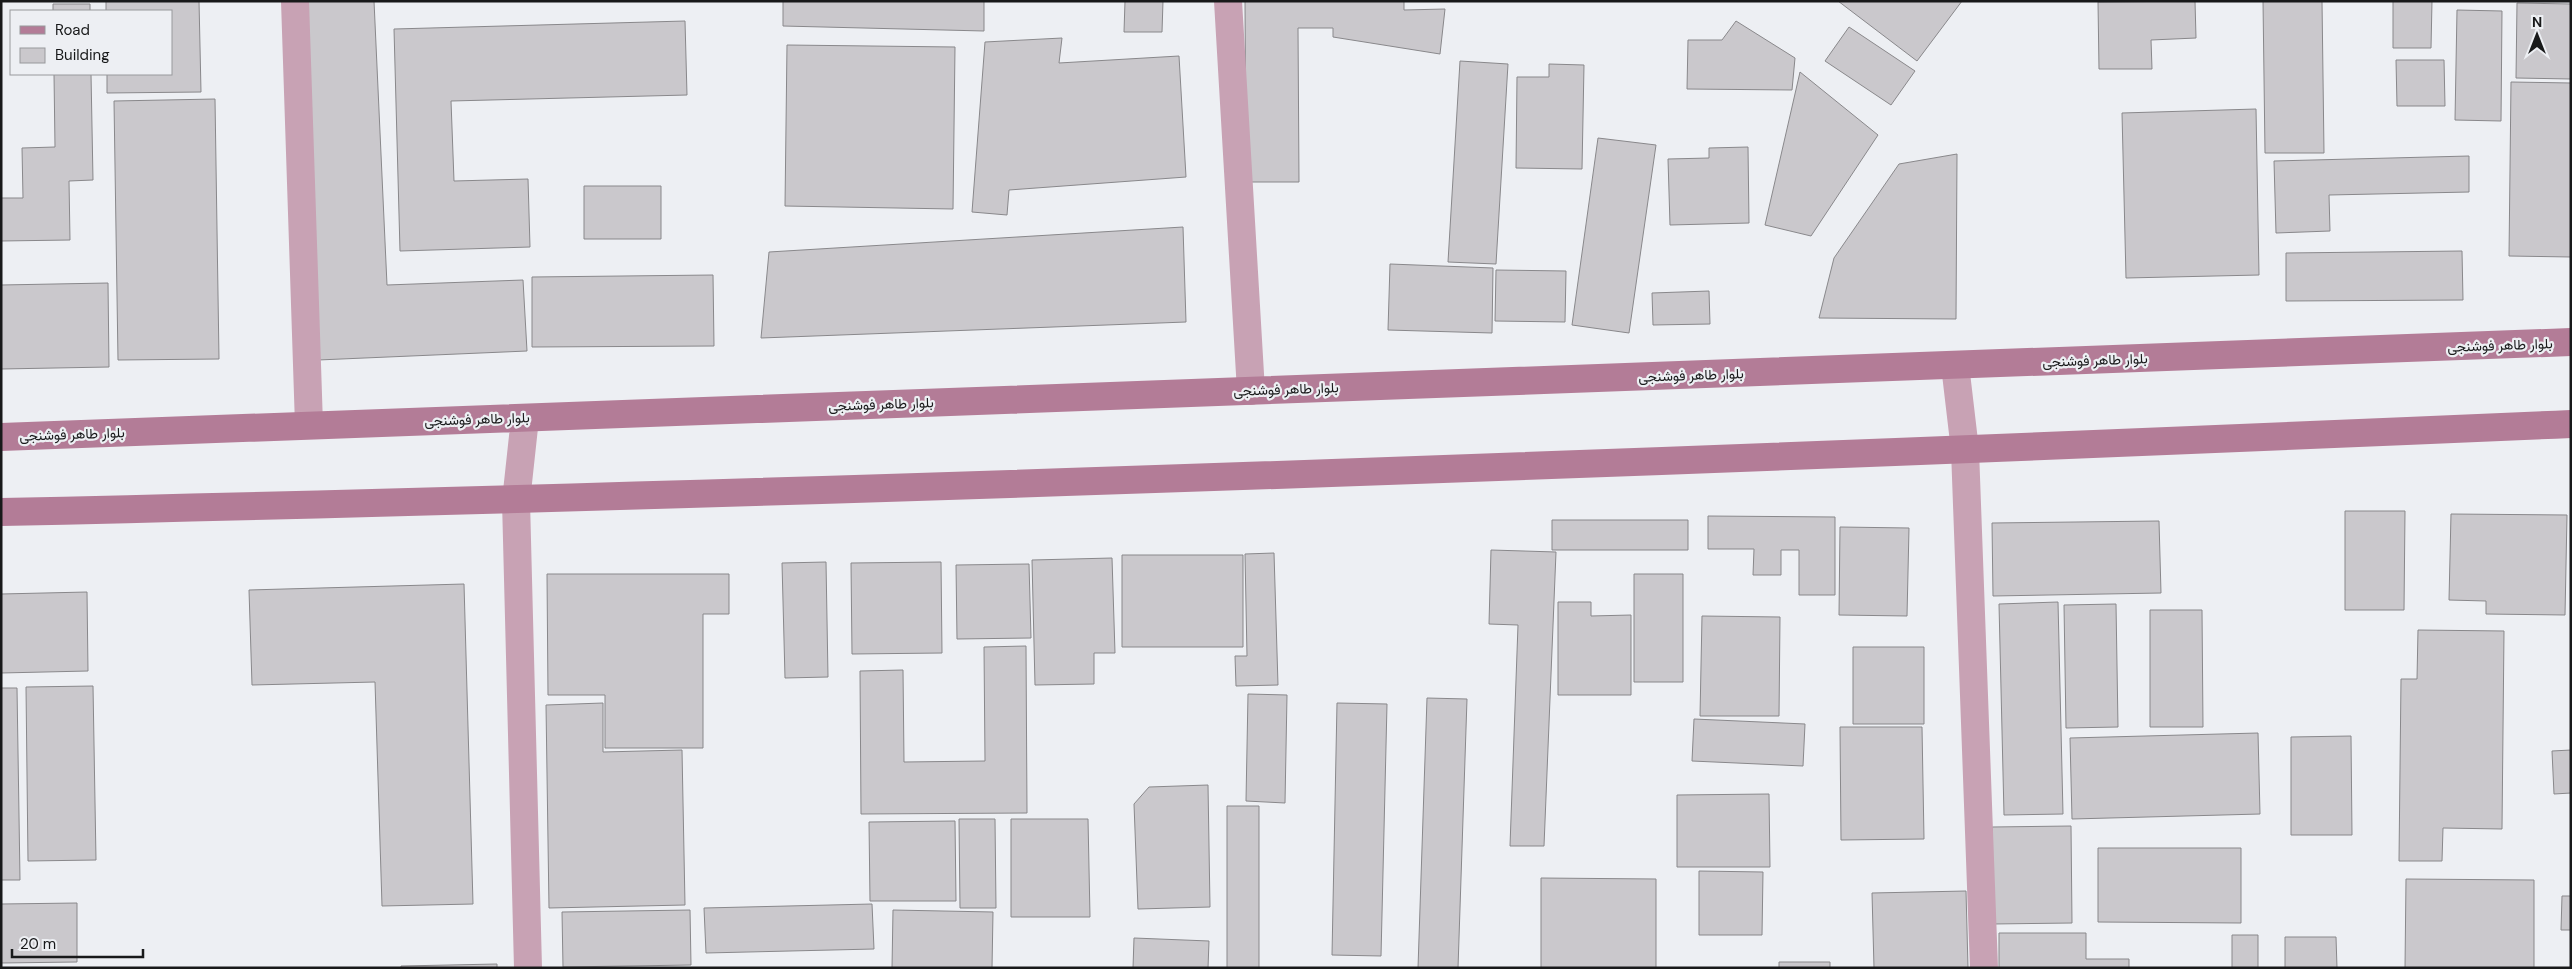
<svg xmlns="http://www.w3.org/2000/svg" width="2572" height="969" font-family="'DM Sans',Vazirmatn,sans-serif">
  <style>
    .building { fill: #cac8cc; stroke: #89888b }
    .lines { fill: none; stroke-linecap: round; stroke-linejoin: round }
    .street { stroke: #c8a2b4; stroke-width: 28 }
    .secondary { stroke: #b37c97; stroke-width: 28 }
    .labels { text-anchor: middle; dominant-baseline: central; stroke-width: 4.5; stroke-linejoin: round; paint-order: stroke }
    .street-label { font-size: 14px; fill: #18191a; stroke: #edeff3 }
  </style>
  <rect width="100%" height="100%" fill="#edeff3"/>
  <path class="building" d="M106 1H199L201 92 107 93V74H171V11H106Z
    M302 1H374L387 285 523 280 527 351 318 360Z
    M783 1H984V31L783 26Z
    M1125 1H1163L1162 32H1124Z
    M1245 1H1404V10L1445 9 1440 54 1333 37V28H1298L1299 182H1246Z
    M1838 1H1962L1917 61Z
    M2195 1 2196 38 2151 40 2152 69H2099L2098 2Z
    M2263 1H2322L2324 153H2265Z
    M2393 1H2432L2431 48H2393Z
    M2517 3 2571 4V79L2516 78Z
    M53 4H90V11H53Z
    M2457 10 2502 11 2501 121 2455 120Z
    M685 21 687 95 451 101 454 181 528 179 530 247 400 251 394 29Z
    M1736 21 1795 58 1792 90 1687 89 1688 40H1722Z
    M1849 27 1915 71 1891 105 1825 61Z
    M1062 38 1059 63 1179 56 1186 177 1009 190 1007 215 972 212 985 42Z
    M787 45 955 47 953 209 785 206Z
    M2396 60H2444L2445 106H2397Z
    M1460 61 1508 64 1496 264 1448 262Z
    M1549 64 1584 65 1582 169 1516 168 1517 77H1549Z
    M1800 72 1878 135 1811 236 1765 225Z
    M54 74H91L93 180 69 181 70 240 1 241V198H23L22 148 55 147Z
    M2511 82 2571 83V257L2509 256Z
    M215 99 219 359 118 360 114 101Z
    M2256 109 2259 275 2126 278 2122 113Z
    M1598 138 1656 145 1629 333 1572 325Z
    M1748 147 1749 223 1670 225 1668 159 1709 158V148Z
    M1957 154 1956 319 1819 318 1834 258 1899 164Z
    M2469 156V192L2329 195 2330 231 2276 233 2274 161Z
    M584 186H661V239H584Z
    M1183 227 1186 322 761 338 769 252Z
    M2462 251 2463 300 2286 301V253Z
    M1390 264 1493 268 1492 333 1388 330Z
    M1496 270 1566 271 1565 322 1495 321Z
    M713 275 714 346 532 347V277Z
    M108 283 109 367 1 369V285Z
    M1709 291 1710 324 1653 325 1652 293Z
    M2345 511H2405L2404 610H2345Z
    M2451 514 2567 515 2565 615 2486 614V601L2449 600Z
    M1708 516 1835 517V595H1799V550H1781V575H1753L1754 549H1708Z
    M1552 520H1688V550H1552Z
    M2159 521 2161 593 1993 596 1992 523Z
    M1840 527 1909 528 1907 616 1839 615Z
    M1491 550 1556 552 1544 846H1510L1518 625 1489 624Z
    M1274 553 1278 685 1236 686 1235 656H1247L1245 554Z
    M1122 555H1243V647H1122Z
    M1112 558 1115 653H1094V684L1035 685 1032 560Z
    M826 562 828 677 785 678 782 563Z
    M941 562 942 653 852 654 851 563Z
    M1029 564 1031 638 957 639 956 565Z
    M547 574H729V614H703V748H605V695H548Z
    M1634 574H1683V682H1634Z
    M464 584 473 904 382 906 375 682 252 685 249 590Z
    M87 592 88 671 1 673V594Z
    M1558 602H1591V616L1631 615V695H1558Z
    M2058 602 2063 814 2004 815 1999 604Z
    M2116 604 2118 727 2066 728 2064 605Z
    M2150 610H2202L2203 727H2150Z
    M1702 616 1780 617 1779 716H1700Z
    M2418 630 2504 631 2502 829 2443 828 2442 861H2399L2401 679H2417Z
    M1026 646 1027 813 861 814 860 671 903 670 904 762 985 761 984 647Z
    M1853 647H1924V724H1853Z
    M93 686 96 860 28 861 26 687Z
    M1 688H17L20 880H1Z
    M1248 694 1287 695 1285 803 1246 801Z
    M1427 698 1467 699 1458 968H1418Z
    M603 703V752L682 750 685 905 549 908 546 705Z
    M1337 703 1387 704 1381 956 1332 955Z
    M1694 719 1805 724 1803 766 1692 761Z
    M1840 727H1922L1924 839 1841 840Z
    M2258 733 2260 814 2072 819 2070 738Z
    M2351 736 2352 835H2291V737Z
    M2571 750V793L2554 794 2552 751Z
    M1208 785 1210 907 1138 909 1134 804 1149 787Z
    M1769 794 1770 867H1677V795Z
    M1227 806H1259V968H1227Z
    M959 819H995L996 908H960Z
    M1011 819H1088L1090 917H1011Z
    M955 821 956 901H870L869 822Z
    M2071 826 2072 923 1993 924 1992 827Z
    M2098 848H2241V923L2098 922Z
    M1699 871 1763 872 1762 935H1699Z
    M1541 878 1656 879V968H1541Z
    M2406 879 2534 880V968H2405Z
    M1966 891 1968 968H1874L1872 893Z
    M2562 896H2571V930H2561Z
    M77 903V962L1 963V904Z
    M872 904 874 949 706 953 704 908Z
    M690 910 691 965 563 967 562 912Z
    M893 910 993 912 992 968H892Z
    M1999 933H2086V959H2129V968H1999Z
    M2232 935H2258V968H2232Z
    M2285 937H2336L2337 968H2285Z
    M1134 938 1209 941 1208 968H1133Z
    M1779 962H1830V968H1779Z
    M497 964V968H401V966Z"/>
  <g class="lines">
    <path class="street" d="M295 1 309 425
      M1228 1 1251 391
      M1955 365 1965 450 1984 968
      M525 418 516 501 528 968"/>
    <path class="secondary" d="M1 437 2571 342
      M1 512C858 493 1715 461 2571 424"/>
  </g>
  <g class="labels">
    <g class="street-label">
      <text transform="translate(2500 345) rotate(-2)">بلوار طاهر فوشنجی</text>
      <text transform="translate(2095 360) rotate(-2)">بلوار طاهر فوشنجی</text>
      <text transform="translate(1691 375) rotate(-2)">بلوار طاهر فوشنجی</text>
      <text transform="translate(1286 389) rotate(-2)">بلوار طاهر فوشنجی</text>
      <text transform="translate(881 404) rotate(-2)">بلوار طاهر فوشنجی</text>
      <text transform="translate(477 419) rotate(-2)">بلوار طاهر فوشنجی</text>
      <text transform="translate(72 434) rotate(-2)">بلوار طاهر فوشنجی</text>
    </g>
  </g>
  <rect width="2572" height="969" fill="none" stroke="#18191a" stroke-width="5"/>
  <rect x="10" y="10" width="162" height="65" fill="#edeff3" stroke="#98999c"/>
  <rect x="20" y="26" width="25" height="8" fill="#b37c97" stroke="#98999c"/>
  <text x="55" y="35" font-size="15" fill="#18191a">Road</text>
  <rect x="20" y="48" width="25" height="15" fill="#cac8cc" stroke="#98999c"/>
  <text x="55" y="60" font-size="15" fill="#18191a">Building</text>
  <g transform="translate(2537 35)" stroke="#edeff3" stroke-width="4" paint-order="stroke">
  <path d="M0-4L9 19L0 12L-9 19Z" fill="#18191a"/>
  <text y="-8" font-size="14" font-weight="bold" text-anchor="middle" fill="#18191a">N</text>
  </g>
  <path d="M12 949v8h131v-8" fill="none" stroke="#18191a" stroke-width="2.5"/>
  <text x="20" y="949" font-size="15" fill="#18191a" stroke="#edeff3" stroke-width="4" paint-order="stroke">20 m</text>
</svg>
